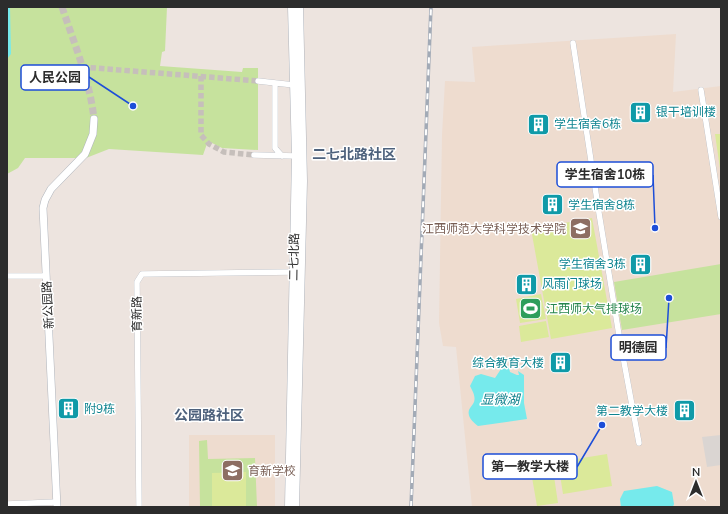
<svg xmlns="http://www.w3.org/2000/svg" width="728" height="514" font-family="'Nunito Sans','Noto Sans SC',sans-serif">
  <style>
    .education { fill: #eedccf }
    .green { fill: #c6e29d }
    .pitch { fill: #dbe99a }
    .plaza { fill: #dad5d2 }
    .water { fill: #76eaec }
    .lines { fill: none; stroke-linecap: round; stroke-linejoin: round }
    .minor-tunnel { stroke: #c6bfbb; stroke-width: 5.5; stroke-dasharray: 5.5 3; stroke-linecap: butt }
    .tertiary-tunnel { stroke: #c6bfbb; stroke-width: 7; stroke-dasharray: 7 3.5; stroke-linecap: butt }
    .minor-casing { stroke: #afb4bc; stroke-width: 6 }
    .tertiary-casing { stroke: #afb4bc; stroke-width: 8 }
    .secondary-casing { stroke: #afb4bc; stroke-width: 9 }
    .minor { stroke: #fff; stroke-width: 5.5 }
    .tertiary { stroke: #fff; stroke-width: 7 }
    .secondary { stroke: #fff; stroke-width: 8 }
    .rail-casing { stroke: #a2aab6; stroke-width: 3.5 }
    .rail { stroke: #fff; stroke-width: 2; stroke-dasharray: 6; stroke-linecap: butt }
    .labels { text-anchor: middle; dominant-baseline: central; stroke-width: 3; stroke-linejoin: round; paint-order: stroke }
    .culture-label { font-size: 12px; fill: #0d838f; stroke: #fff; text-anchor: start }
    .education-label { font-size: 12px; fill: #785e54; stroke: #fff; text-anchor: end }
    .street-label { font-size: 12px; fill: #2c2c2c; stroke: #fff }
    .leisure-label { font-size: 12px; fill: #27864d; stroke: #fff; text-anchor: start }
    .water-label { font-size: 13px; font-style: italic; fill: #11828d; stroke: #fff }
    .quarter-label { font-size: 14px; font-weight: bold; fill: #4d617c; stroke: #fff }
    .leader { fill: none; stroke: #1d4ed8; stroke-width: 1.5 }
    .callout-dot { fill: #1d4ed8; stroke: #fff; stroke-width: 1.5 }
    .callout { fill: #fff; stroke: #1d4ed8; stroke-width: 1.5 }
    .callout-label { font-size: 13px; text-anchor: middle; font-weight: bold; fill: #2c2c2c }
  </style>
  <rect width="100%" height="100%" fill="#ede4df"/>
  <path class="education" d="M676 34 673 92 721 86V507H472L456 347 443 346 439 323 442 135 445 81 475 82 472 47Z
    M189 435H275V507H189Z"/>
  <path class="green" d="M7 7H167L165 51 162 52 160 66 242 72 243 68H258V150L222 148 208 141 203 155 109 149 86 158H25L18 168 7 174Z
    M721 264V314L622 330 614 282Z
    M207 440 208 459 255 458 257 507H200L199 441Z"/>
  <path class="pitch" d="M715 134H721V176Z
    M592 218 612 328 551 339 531 229Z
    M541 294 546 319 520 323 516 299Z
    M546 321 549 337 521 342 519 326Z
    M607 454 612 486 563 494 558 462Z
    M552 463 558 503 537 506 530 466Z
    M246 472V507H212V473Z"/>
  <path class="plaza" d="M721 435V465L707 467 702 437Z"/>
  <path class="water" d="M7 7H10L11 54 7 59Z
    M509 368 510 372 517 375H519L518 371 524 375V403L527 419 478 426C473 422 467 417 469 410 470 407 473 405 474 402 476 396 472 390 470 386L475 376 481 374 495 378 501 369Z
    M657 486 672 492 674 504 673 507H621L620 499 624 491Z"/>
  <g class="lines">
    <path class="minor-tunnel" d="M82 67 258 81
      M201 76V135L209 144 224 152 254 155"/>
    <path class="tertiary-tunnel" d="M62 7C74 43 90 81 94 119"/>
    <defs>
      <path id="minor" d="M573 43 599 213 619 335 639 443
        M258 81 294 85
        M275 83V148L282 156
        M701 90 721 217
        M254 155 296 156
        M7 276H46
        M7 504 57 502
        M139 507 137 282 142 274 294 272"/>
      <path id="tertiary" d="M57 507 43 208 45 200 51 189 85 154 93 134 94 119"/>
      <path id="secondary" d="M289 507 296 156 292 7
        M295 507 303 181 299 7"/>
    </defs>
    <use href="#minor" class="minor-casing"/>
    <use href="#tertiary" class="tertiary-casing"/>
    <use href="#secondary" class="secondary-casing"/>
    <use href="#minor" class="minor"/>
    <use href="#tertiary" class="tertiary"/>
    <use href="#secondary" class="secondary"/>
    <defs>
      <path id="rail" d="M411 507 431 7"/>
    </defs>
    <use href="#rail" class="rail-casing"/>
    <use href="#rail" class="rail"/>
  </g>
  <defs>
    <symbol id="building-square" viewBox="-11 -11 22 22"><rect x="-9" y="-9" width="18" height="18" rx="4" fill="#0f9aa8" stroke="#fff"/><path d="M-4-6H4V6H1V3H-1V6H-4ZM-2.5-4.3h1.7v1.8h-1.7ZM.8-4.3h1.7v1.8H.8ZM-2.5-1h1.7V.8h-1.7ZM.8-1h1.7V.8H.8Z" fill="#fff"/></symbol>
    <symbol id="university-square" viewBox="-11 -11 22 22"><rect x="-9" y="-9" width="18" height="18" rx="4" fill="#8d6e63" stroke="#fff"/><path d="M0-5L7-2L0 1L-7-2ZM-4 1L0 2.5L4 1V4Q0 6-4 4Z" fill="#fff"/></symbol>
    <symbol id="stadium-square" viewBox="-11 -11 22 22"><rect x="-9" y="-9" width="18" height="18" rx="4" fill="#2e9e5b" stroke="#fff"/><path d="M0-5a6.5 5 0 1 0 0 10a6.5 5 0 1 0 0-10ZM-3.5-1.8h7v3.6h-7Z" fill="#fff"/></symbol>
    <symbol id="school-square" viewBox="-11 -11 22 22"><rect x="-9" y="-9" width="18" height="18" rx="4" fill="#8d6e63" stroke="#fff"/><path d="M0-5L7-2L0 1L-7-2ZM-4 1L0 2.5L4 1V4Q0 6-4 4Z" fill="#fff"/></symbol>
  </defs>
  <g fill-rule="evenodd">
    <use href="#building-square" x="628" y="100" width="25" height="25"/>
    <use href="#building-square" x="526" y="112" width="25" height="25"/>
    <use href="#building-square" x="540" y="192" width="25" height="25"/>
    <use href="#university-square" x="568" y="216" width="25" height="25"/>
    <use href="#building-square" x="628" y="252" width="25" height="25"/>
    <use href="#building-square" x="514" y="272" width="25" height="25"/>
    <use href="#stadium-square" x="518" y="296" width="25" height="25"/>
    <use href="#building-square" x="548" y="350" width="25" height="25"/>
    <use href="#building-square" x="56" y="396" width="25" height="25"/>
    <use href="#building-square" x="672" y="398" width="25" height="25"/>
    <use href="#school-square" x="220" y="458" width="25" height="25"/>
  </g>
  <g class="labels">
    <g class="culture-label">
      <text x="656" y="112">银干培训楼</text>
      <text x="554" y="124">学生宿舍6栋</text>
      <text x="568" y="205">学生宿舍8栋</text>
      <text x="626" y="264" text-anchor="end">学生宿舍3栋</text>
      <text x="542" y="284">风雨门球场</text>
      <text x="544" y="363" text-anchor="end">综合教育大楼</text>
      <text x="84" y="409">附9栋</text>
      <text x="668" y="411" text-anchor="end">第二教学大楼</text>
    </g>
    <g class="education-label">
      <text x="566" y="229">江西师范大学科学技术学院</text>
      <text x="248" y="471" text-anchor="start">育新学校</text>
    </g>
    <g class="street-label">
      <text transform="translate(294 257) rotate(-89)">二七北路</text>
      <text transform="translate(48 305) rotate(-93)">新公园路</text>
      <text transform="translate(137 314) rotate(-91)">育新路</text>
    </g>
    <g class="leisure-label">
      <text x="546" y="309">江西师大气排球场</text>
    </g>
    <g class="water-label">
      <text x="500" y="400">显微湖</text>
    </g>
    <g class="quarter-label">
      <text x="354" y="154">二七北路社区</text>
      <text x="209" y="415">公园路社区</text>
    </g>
  </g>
  <path class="leader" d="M133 106L89 77M655 228L653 175M669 298L666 348M602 425L577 467"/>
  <g class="callout-dot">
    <circle cx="133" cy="106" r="4"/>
    <circle cx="655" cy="228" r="4"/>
    <circle cx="669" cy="298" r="4"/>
    <circle cx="602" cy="425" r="4"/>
  </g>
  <g class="callout">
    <rect x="21" y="65" width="68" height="25" rx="4"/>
    <rect x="557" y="162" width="96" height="25" rx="4"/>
    <rect x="611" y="335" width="55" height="25" rx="4"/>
    <rect x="483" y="454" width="94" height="25" rx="4"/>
  </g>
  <g class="callout-label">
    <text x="55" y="82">人民公园</text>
    <text x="605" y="179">学生宿舍10栋</text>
    <text x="638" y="352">明德园</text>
    <text x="530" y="471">第一教学大楼</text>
  </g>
  <rect width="728" height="514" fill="none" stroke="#2c2c2c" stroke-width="16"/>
  <g transform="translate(696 482)" stroke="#ffffff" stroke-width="3" paint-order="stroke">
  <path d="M0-3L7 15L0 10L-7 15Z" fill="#2c2c2c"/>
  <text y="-6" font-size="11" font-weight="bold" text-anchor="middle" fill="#2c2c2c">N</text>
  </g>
</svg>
